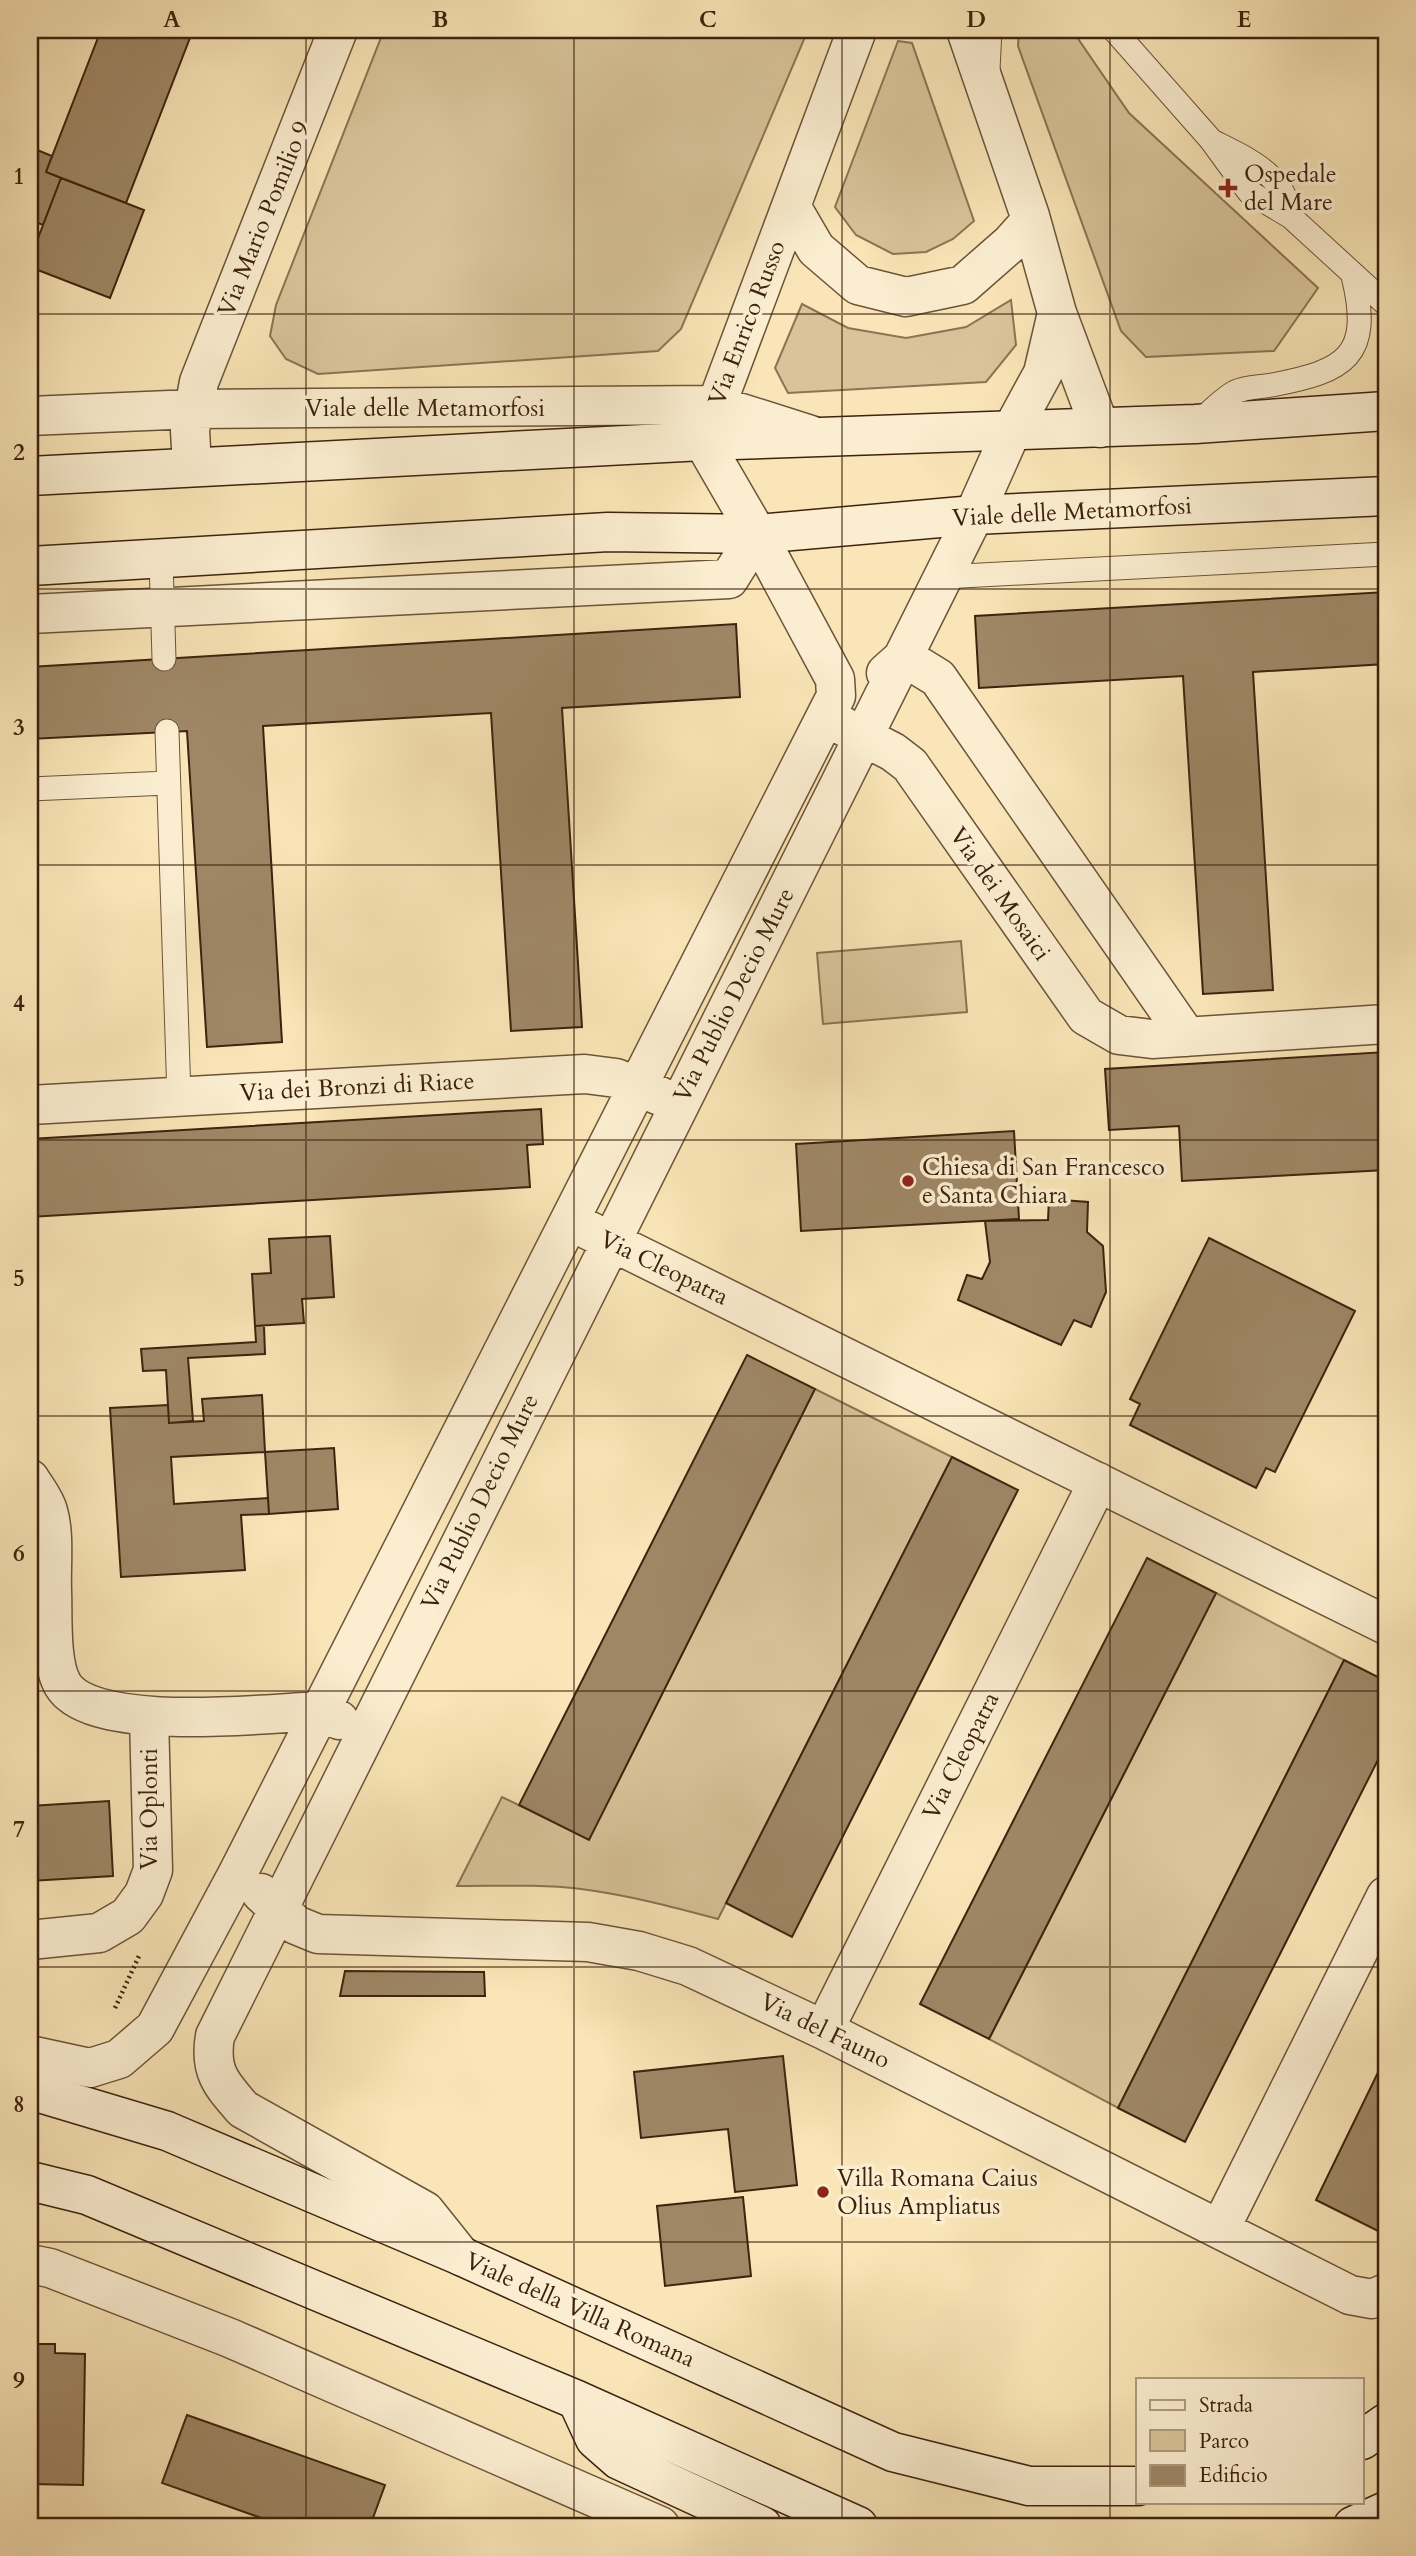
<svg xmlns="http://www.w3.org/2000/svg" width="1416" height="2556" font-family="Cardo,serif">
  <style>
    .green { fill: #d9c49a; stroke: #8c7354; stroke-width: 2 }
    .building { fill: #9f8766; stroke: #3e220e; stroke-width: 2 }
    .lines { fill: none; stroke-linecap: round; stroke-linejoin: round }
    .lane-casing { stroke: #6d5338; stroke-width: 25 }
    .street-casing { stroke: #6d5338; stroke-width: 41 }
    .secondary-casing { stroke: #3e220e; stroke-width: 41 }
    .path { stroke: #3e220e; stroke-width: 4.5; stroke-dasharray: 2 3.5; stroke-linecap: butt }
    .lane { stroke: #fbeed0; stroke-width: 23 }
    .street { stroke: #fbeed0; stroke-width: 38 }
    .secondary { stroke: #fbeed0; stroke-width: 38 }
    .grid { fill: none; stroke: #3e220e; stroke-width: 2; stroke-opacity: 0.55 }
    .poi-dot { fill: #8f2418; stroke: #fbeed0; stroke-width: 2.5 }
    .labels { text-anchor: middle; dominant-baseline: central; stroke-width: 7; stroke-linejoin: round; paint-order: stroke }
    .poi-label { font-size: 24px; fill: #3e220e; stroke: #fbeed0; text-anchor: start }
    .street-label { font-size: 24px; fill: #3e220e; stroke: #fbeed0 }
    .neatline { fill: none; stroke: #3e220e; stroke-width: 2.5 }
    .grid-label { font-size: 23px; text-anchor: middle; font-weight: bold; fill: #3e220e }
  </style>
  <rect width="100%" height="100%" fill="#f9e5b7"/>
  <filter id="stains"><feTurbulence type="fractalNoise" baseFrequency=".00286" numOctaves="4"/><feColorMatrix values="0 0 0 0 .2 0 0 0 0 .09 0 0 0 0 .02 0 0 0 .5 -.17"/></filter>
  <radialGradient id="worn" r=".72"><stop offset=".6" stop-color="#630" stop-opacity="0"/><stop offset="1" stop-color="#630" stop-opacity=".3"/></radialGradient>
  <path class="green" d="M384 30H808L681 329 658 351 318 374 286 359 270 336 276 305Z
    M1019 30H1072L1129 113 1318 288 1274 351 1146 357 1121 331 1018 46Z
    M898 41 912 43 974 221 953 239 926 252 893 254 856 235 835 207Z
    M1011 300 1016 345 986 382 788 393 775 368 802 304 848 328 906 338 966 327Z
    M961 941 967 1012 823 1024 817 953Z
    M815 1389 952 1457 718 1919C673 1907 628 1895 581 1889 540 1884 499 1886 457 1886L502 1797 589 1839Z
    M1216 1593 1344 1660 1118 2108 989 2039Z"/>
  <path class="building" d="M101 30H193L126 203 46 172Z
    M30 147 52 156 46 172 61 178 43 225 30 220Z
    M61 178 144 210 110 298 30 267V259Z
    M1386 592V664L1253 672 1273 990 1203 994 1183 676 979 688 975 616Z
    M736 624 740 697 562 708 582 1027 511 1031 491 713 263 726 282 1042 207 1047 187 731 30 739V667Z
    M1386 1052V1170L1182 1181 1179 1126 1109 1130 1105 1069Z
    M541 1109 543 1144 527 1145 530 1187 30 1217V1139Z
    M1014 1131 1019 1219 801 1231 796 1144Z
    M1049 1199 1088 1202 1087 1232 1103 1246 1106 1292 1091 1327 1074 1320 1061 1345 958 1300 967 1275 982 1279 990 1262 985 1221 1048 1220Z
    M330 1236 334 1297 302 1299 304 1323 255 1326 252 1274 271 1273 269 1239Z
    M1209 1238 1355 1311 1275 1472 1266 1468 1256 1488 1130 1425 1140 1404 1130 1399Z
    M255 1326H264L265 1354 188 1358 193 1421 169 1423 166 1370 143 1371 141 1349 256 1342Z
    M747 1355 815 1389 589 1840 519 1805Z
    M262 1395 265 1452 171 1457 174 1504 268 1498 269 1514 241 1515 245 1570 121 1577 110 1408 168 1405 169 1423 204 1421 202 1399Z
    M334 1448 338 1509 269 1514 265 1452Z
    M952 1457 1018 1490 792 1937 726 1903Z
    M1147 1558 1216 1593 989 2039 920 2004Z
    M1344 1660 1386 1681V1744L1185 2142 1118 2108Z
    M109 1801 113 1876 30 1881V1806Z
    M345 1971 484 1972 485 1996H340Z
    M783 2056 797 2185 735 2192 728 2129 641 2138 634 2072Z
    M1386 2056V2230L1384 2234 1316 2200Z
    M743 2197 751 2276 665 2286 657 2206Z
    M30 2344H55V2353L85 2354 83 2485 30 2484Z
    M187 2415 385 2485 370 2526H284L162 2483Z"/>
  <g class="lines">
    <defs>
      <path id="lane" d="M1114 30 1211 140 1249 192 1291 217 1386 304
        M988 69 990 30
        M1214 142C1248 159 1285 175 1291 217
        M1198 422C1210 413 1222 399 1235 392 1245 387 1261 387 1272 385 1345 371 1373 357 1353 276
        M161 560 164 659
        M943 577 1386 554
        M167 731 179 1097
        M30 789 168 783"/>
      <path id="street" d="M966 30 1030 216 1057 313 1100 428
        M791 206 816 249 858 285 906 297 963 285 1011 243 1028 224 1030 216
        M30 416 193 409 716 405 811 435
        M192 467 190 430 199 382 338 30
        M30 614 729 579 757 534
        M886 673 904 657 938 678 1187 1037
        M839 724 893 752 910 765 1086 1016 1119 1035 1152 1039 1386 1024
        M30 1105 585 1074 616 1078 660 1096
        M588 1230 1386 1625
        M30 1479C36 1489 45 1500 48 1511 55 1534 51 1566 52 1591 53 1616 50 1664 63 1685 93 1734 268 1713 321 1711L339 1720
        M261 1893 296 1925 318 1934 588 1942 639 1951 688 1966 824 2030 1350 2295 1372 2299 1386 2293
        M30 1940 99 1933 128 1916 144 1894 153 1870 149 1717
        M824 2030 1098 1482
        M30 2055 90 2068 119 2059 155 2028 238 1873 836 696 835 679 757 534 703 441 857 30
        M1220 2229 1386 1896
        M461 2256 425 2211 243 2109C221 2084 209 2071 215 2036L974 515 1012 430 1043 373 1057 313
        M30 2264 50 2268 230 2338 660 2526"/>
      <path id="secondary" d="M30 476 703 441 1195 424 1386 411
        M30 566 608 532 757 534 974 515 1386 496
        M30 2090 167 2131 461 2256 893 2452 1029 2486H1138
        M30 2181 87 2195 577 2400 858 2526
        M577 2400 595 2439 619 2460 762 2526
        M1362 2440 1386 2423
        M1353 2526 1386 2511"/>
    </defs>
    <use href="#lane" class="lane-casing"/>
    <use href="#street" class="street-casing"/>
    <use href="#secondary" class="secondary-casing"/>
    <path class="path" d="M115 2008 139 1956"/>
    <use href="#lane" class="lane"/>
    <use href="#street" class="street"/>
    <use href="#secondary" class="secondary"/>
  </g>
  <path class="grid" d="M306 30V2526M574 30V2526M842 30V2526M1110 30V2526M30 314H1386M30 589H1386M30 865H1386M30 1140H1386M30 1416H1386M30 1691H1386M30 1967H1386M30 2242H1386"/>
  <g class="poi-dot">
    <path d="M1224.5 177.5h7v7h7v7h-7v7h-7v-7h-7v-7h7z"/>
    <circle cx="908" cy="1181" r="7"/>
    <circle cx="823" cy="2192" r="7"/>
  </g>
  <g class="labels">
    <g class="poi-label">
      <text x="1244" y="174">Ospedale<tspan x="1244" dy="28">del Mare</tspan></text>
      <text x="922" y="1167">Chiesa di San Francesco<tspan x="922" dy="28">e Santa Chiara</tspan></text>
      <text x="837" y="2178">Villa Romana Caius<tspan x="837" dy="28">Olius Ampliatus</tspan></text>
    </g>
    <g class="street-label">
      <text transform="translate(264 219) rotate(-68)">Via Mario Pomilio 9</text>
      <text transform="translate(747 323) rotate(-69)">Via Enrico Russo</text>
      <text x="425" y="408">Viale delle Metamorfosi</text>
      <text transform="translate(1072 512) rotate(-3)">Viale delle Metamorfosi</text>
      <text transform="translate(1000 894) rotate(55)">Via dei Mosaici</text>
      <text transform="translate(734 995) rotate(-63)">Via Publio Decio Mure</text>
      <text transform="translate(357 1087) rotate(-3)">Via dei Bronzi di Riace</text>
      <text transform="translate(664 1268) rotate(26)">Via Cleopatra</text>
      <text transform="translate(480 1502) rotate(-64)">Via Publio Decio Mure</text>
      <text transform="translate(961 1756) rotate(-63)">Via Cleopatra</text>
      <text transform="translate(149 1809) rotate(-90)">Via Oplonti</text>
      <text transform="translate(825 2031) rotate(26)">Via del Fauno</text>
      <text transform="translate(580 2310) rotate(24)">Viale della Villa Romana</text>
    </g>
  </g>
  <rect width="1416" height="2556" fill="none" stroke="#f9e5b7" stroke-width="77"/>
  <rect x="1136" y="2378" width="228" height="126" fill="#fbeed0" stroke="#af9c82" stroke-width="2"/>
  <rect x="1150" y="2400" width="35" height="10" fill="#fbeed0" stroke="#af9c82" stroke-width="2"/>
  <text x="1199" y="2412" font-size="21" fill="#3e220e">Strada</text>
  <rect x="1150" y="2430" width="35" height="21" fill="#d9c49a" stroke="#af9c82" stroke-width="2"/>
  <text x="1199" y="2448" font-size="21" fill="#3e220e">Parco</text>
  <rect x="1150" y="2465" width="35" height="21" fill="#9f8766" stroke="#af9c82" stroke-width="2"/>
  <text x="1199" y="2482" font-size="21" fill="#3e220e">Edificio</text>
  <rect x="38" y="38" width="1340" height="2480" class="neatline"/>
  <g class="grid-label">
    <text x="172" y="27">A</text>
    <text x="440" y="27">B</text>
    <text x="708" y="27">C</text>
    <text x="976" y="27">D</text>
    <text x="1244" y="27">E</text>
    <text x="19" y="184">1</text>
    <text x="19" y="460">2</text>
    <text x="19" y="735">3</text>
    <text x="19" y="1011">4</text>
    <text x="19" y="1286">5</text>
    <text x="19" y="1561">6</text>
    <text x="19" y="1837">7</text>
    <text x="19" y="2112">8</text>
    <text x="19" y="2388">9</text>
  </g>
  <rect width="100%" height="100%" filter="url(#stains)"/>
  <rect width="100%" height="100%" fill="url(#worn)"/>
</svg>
